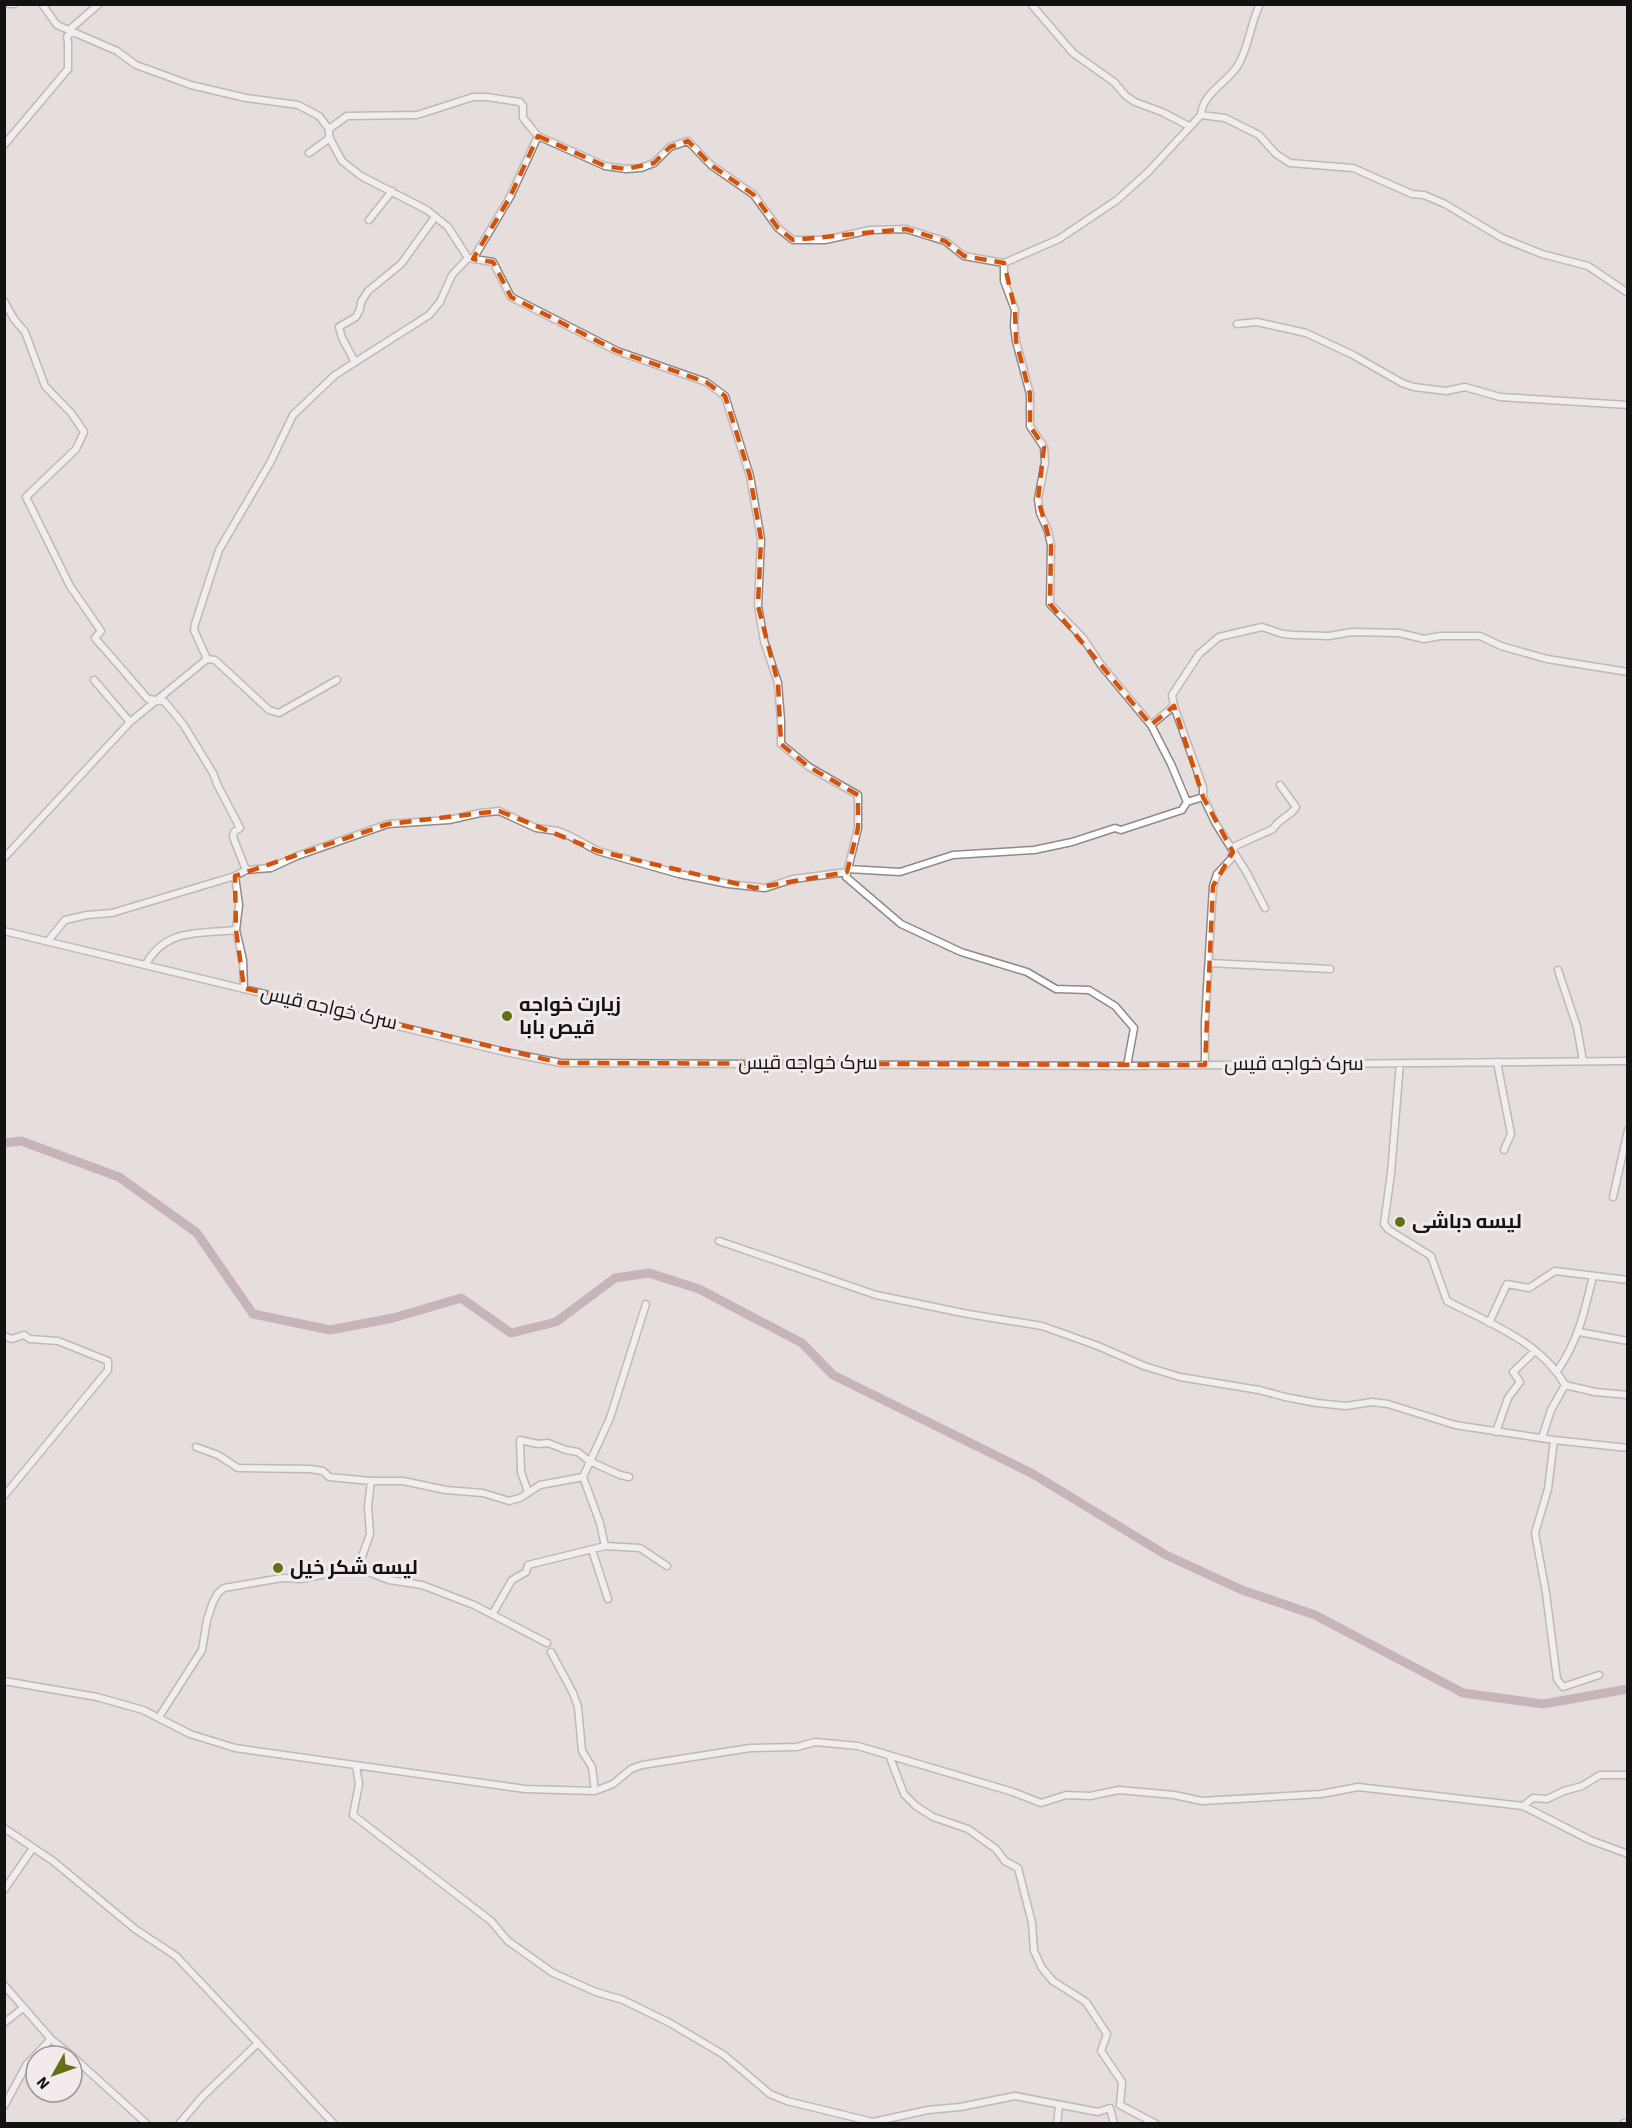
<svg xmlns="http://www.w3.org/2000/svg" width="1632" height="2128" font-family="'Source Sans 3',Cairo,sans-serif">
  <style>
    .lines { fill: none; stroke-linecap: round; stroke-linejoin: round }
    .river { stroke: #a2818f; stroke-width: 9 }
    .minor-casing { stroke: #908988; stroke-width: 9 }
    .minor { stroke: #fff; stroke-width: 6 }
    .marked { fill: none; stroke: #d3520c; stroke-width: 4.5; stroke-dasharray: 12 8; stroke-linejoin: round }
    .poi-dot { fill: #646f18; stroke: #f3ebeb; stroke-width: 2 }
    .labels { text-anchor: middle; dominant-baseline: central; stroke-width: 6; stroke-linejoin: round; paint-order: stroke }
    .poi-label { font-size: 20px; font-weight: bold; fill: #141211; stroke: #f3ebeb; text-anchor: start }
    .street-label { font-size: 20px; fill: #141211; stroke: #f3ebeb }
  </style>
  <rect width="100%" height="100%" fill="#e6dedd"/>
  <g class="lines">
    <path class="river" d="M4 1143 21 1141 119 1177 197 1233 253 1314 330 1330 393 1318 461 1298 511 1333 556 1322 615 1278 649 1273 699 1289 802 1343 833 1375 1033 1474 1166 1555 1242 1590 1315 1615 1463 1693 1543 1704 1628 1689"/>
    <defs>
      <path id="minor" d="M9 4H14
        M42 4 57 25 117 51 136 65 191 85 246 98 298 105 319 116 329 129V137L342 161 361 176 427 210 448 227 468 258 493 262 511 297 617 351 706 382 725 396 750 476 761 539 758 606 764 641 778 683 781 721V744L809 767 858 795V828L846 877 901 924 961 952 1027 972 1056 989 1089 990 1115 1006 1134 1028 1127 1066
        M1031 4 1073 53 1114 82 1126 96 1135 102 1162 112 1189 126
        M69 30 99 4
        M1201 115 1225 118 1259 135 1276 154 1290 163 1353 168 1412 194 1424 195 1445 204 1502 238 1542 254 1588 266 1628 293
        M329 129 347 116 417 115 473 97H487L520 102 523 106V118L538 136 605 166 626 169 641 168 654 163 670 147 688 141 711 165 754 195 778 228 793 240H825L870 230 906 229 945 241 964 256 1004 263 1059 239 1117 200 1148 172 1201 115C1202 94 1226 83 1237 67 1249 48 1250 24 1260 4
        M4 145 68 69V42L67 37 72 31
        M309 153 330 138
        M369 220 392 191
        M473 259 510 197 538 136
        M1004 263V281L1015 310 1014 326 1016 341 1030 394V426L1044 447 1045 463 1038 499 1040 513 1048 531 1051 545 1050 604 1083 638 1101 665 1151 725 1171 764 1187 802
        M4 301 14 319 25 332 45 386 72 414 84 432 76 449 26 497 70 586 101 631 95 638 148 699 164 701 183 724 213 773 217 784 240 828 234 832 233 837 246 870
        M1237 324 1257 322 1306 333 1353 355 1402 383 1414 387 1446 391 1465 387 1500 397 1628 405
        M355 362 342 338 339 327 356 317 360 309 361 302 368 291 401 264 435 217
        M207 659 194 630 195 624 219 550 270 463 293 415 335 375 429 315 440 302 452 275 468 258
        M94 680 130 722
        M1174 706 1203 787V797L1216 824 1247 873 1265 908
        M1151 725 1174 706 1172 695 1199 654 1219 637 1262 627 1283 634 1294 635 1329 636 1352 632 1399 633 1424 639 1440 636H1480L1501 646 1547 659 1628 672
        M4 858 130 722 207 659 215 660 269 710 279 713 337 680
        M848 869 900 872 953 855 1034 850 1072 842 1115 828 1121 830 1182 810 1187 802 1203 797
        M235 876 239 905 236 930 243 960 244 988
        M4 931 505 1052 561 1063 1127 1066 1628 1061
        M48 941 65 920 87 915 112 913 235 876 246 870 271 868 297 856 388 824 449 820 480 813 499 811 536 828 558 831 570 836 598 851 679 874 728 884 765 888 793 879 847 872
        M1209 963 1330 969
        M146 964C166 928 199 934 236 930
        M1558 970 1577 1027 1583 1061
        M1497 1062 1511 1134 1504 1150
        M1400 1063 1391 1173 1384 1224 1389 1230 1431 1256 1447 1301C1489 1323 1541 1342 1565 1385L1595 1392 1628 1395
        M1205 1065V1022L1213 886 1217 874 1231 859 1235 846 1273 829C1278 819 1291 816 1296 807L1280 785
        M1613 1197 1628 1130
        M719 1241 876 1295 968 1314 1042 1326 1098 1346 1144 1366 1180 1377 1259 1390 1285 1397 1317 1403 1346 1406 1372 1402 1388 1404 1455 1425 1554 1440 1628 1448
        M1489 1323 1507 1284 1529 1288 1555 1271 1628 1280
        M1579 1332 1628 1341
        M4 1336 12 1339 24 1335 30 1339 58 1341 108 1361V1370L4 1496
        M1557 1371C1578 1342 1585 1310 1593 1276
        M1496 1432 1508 1398 1520 1382 1513 1372 1535 1351
        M1542 1438 1551 1410 1565 1385
        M1554 1440 1548 1489 1535 1533 1546 1593 1557 1679 1563 1687 1599 1675
        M196 1447 218 1455 238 1468 310 1469 323 1471 329 1477 371 1481H403L446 1490 483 1493 509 1501 520 1498 540 1485 583 1477 610 1418 646 1304
        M583 1477 600 1523 605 1546
        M528 1492 521 1472 520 1440 538 1444 548 1443 566 1450 578 1452 589 1461 620 1475 629 1477
        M592 1550 608 1599
        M359 1565 370 1534 368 1506 371 1481
        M493 1613 512 1580 526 1572 528 1565 605 1546 640 1548 667 1566
        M551 1652 573 1693 578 1707 582 1751 592 1767 595 1791
        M4 1681 97 1697 143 1710 190 1734 235 1748 525 1789 595 1791 613 1784 631 1769 642 1765 750 1748 797 1747 815 1742 858 1746 1013 1792 1041 1803 1066 1795 1090 1796 1119 1790 1174 1795 1202 1801 1321 1794 1358 1787 1523 1806 1533 1798 1547 1799 1564 1791 1582 1786 1600 1775H1628
        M159 1717 202 1650 207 1620 213 1602 218 1593 224 1588 282 1578 301 1579 336 1572 350 1571 359 1565 371 1573 389 1580 422 1585 474 1605 547 1643
        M889 1755 904 1794 916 1806 933 1817 968 1829 996 1849 1005 1861 1018 1868 1032 1923 1034 1951 1042 1968 1053 1981 1086 2002 1107 2034 1101 2051 1122 2082 1120 2105
        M356 1766 359 1784 353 1815 491 1921 508 1941 553 1973 596 1992 623 2000 670 2023 724 2055 770 2094 787 2101 873 2122 928 2110 960 2107 1015 2096 1098 2112 1110 2108 1114 2124
        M1523 1806 1590 1840 1628 1854
        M4 1828 53 1861 135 1929 176 1956 334 2124
        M4 1890 33 1848
        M4 1985 51 2039 72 2056
        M4 2023 23 2008
        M72 2056 147 2124
        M1120 2105 1156 2124
        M4 2106 27 2064 51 2039
        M179 2124 202 2097 258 2043
        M1057 2124 1059 2105
        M1623 2124 1624 2123"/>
    </defs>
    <use href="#minor" class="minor-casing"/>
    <use href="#minor" class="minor"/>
  </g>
  <path d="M0 0H1632V2128H0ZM538 136 605 166 626 169 654 163 670 147 688 141 711 165 754 195 778 228 793 240 906 229 945 241 964 256 1004 263 1015 310 1016 341 1030 394V426L1044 447 1038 499 1051 545 1050 604 1151 725 1174 706 1203 797 1233 852 1213 886 1205 1065 561 1063 244 988 236 930 235 876 388 824 499 811 598 851 755 888 847 872 858 828V795L809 767 781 744 778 683 758 606 761 539 750 476 725 396 706 382 617 351 511 297 493 262 473 259 510 197Z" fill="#e6dedd" fill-opacity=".55" fill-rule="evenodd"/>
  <path class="marked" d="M538 136 605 166 626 169 654 163 670 147 688 141 711 165 754 195 778 228 793 240 906 229 945 241 964 256 1004 263 1015 310 1016 341 1030 394V426L1044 447 1038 499 1051 545 1050 604 1151 725 1174 706 1203 797 1233 852 1213 886 1205 1065 561 1063 244 988 236 930 235 876 388 824 499 811 598 851 755 888 847 872 858 828V795L809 767 781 744 778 683 758 606 761 539 750 476 725 396 706 382 617 351 511 297 493 262 473 259 510 197Z"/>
  <g class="poi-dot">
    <circle cx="507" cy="1016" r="6"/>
    <circle cx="1400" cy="1222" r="6"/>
    <circle cx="278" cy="1568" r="6"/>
  </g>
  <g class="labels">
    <g class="poi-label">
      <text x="519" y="1005">زیارت خواجه<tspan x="519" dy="23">قیص بابا</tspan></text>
      <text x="1412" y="1222">لیسه دباشی</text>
      <text x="290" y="1568">لیسه شکر خیل</text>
    </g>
    <g class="street-label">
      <text transform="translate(329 1008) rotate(13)">سرک خواجه قیس</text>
      <text x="808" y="1063">سرک خواجه قیس</text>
      <text x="1294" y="1064">سرک خواجه قیس</text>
    </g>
  </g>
  <rect width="1632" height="2128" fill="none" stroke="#141211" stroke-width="12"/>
  <g transform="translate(54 2074) rotate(230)"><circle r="28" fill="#f3ebeb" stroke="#9a9494" stroke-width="1.5"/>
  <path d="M0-4.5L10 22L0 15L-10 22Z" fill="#646f18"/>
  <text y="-9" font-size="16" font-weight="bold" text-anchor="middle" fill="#141211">N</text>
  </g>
</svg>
